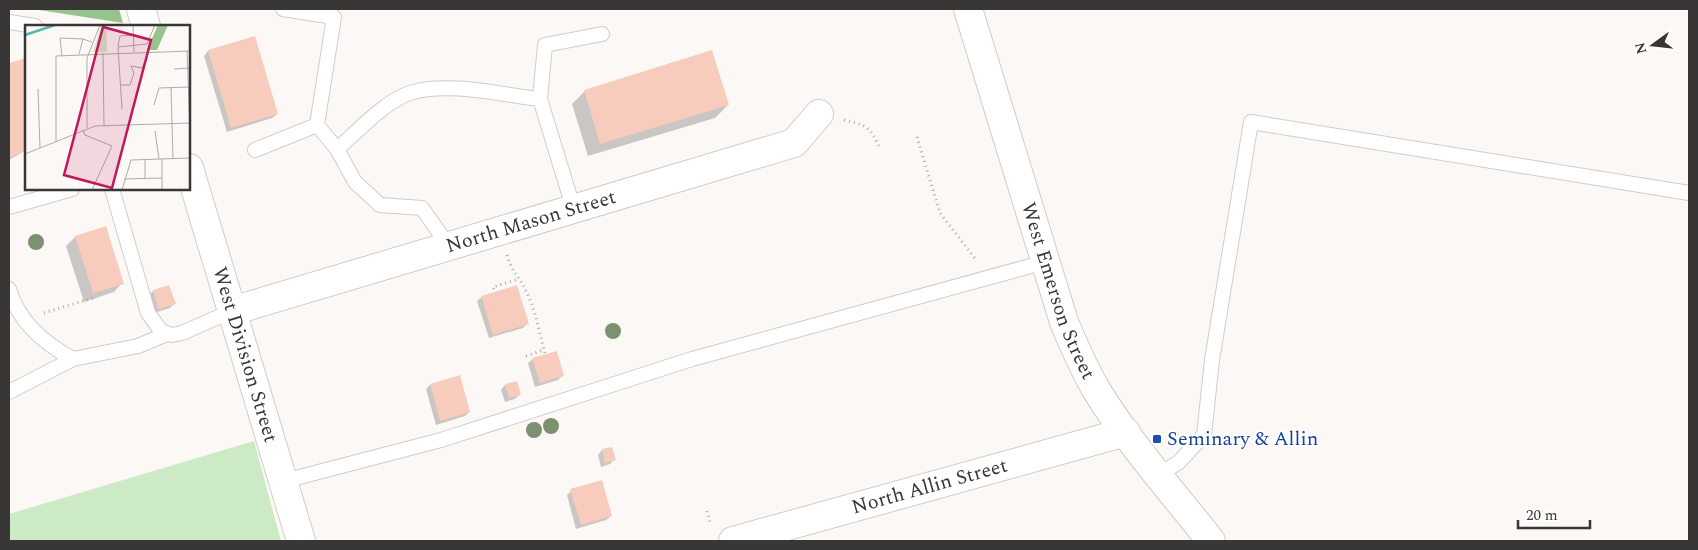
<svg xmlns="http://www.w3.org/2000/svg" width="1698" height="550" font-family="Spectral,serif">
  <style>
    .green { fill: #cdeac6 }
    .forest { fill: #97c38c }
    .shadow { fill: #0003 }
    .building { fill: #f7ccbc }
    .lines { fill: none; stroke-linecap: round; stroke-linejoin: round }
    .lane-casing { stroke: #d0cdc9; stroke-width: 16 }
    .street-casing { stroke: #d0cdc9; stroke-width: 30 }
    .secondary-casing { stroke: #d0cdc9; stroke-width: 30 }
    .path { stroke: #adaaa8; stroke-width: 3; stroke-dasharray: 1 4; stroke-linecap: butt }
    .lane { stroke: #fff; stroke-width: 14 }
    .street { stroke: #fff; stroke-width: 28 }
    .secondary { stroke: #fff; stroke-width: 28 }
    .tree { fill: #7b9170 }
    .transit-dot { fill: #1a4fb4; stroke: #fff; stroke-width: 2 }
    .labels { text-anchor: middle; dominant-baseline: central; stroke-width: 4.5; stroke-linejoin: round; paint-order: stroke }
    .street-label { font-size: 20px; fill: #383736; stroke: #fff }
    .transit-label { font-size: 20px; fill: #164399; stroke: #fff; text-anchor: start }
    .inset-river { fill: none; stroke: #56b5b4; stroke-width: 2.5 }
    .inset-road { fill: none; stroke: #aeaba9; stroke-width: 1 }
    .view { fill: #c2185b; fill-opacity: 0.15; stroke: #c2185b; stroke-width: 2.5 }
    .inset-edge { fill: none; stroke: #383736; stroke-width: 2.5 }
  </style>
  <rect width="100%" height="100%" fill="#fcf8f5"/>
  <path class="green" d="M254 441 281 541H9V514Z"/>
  <path class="forest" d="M33 9H119L123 23Z"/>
  <path class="shadow" d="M254 37 277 114 272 118 227 132 204 56 208 51Z
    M25 60 26 150 9 160V64Z
    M585 91 728 105 715 118 588 156 572 104Z
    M75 237 122 283 114 292 84 302 66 246Z
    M153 291 174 304 170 308 154 313 149 295Z
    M482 297 527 324 523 328 489 338 477 301Z
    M533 359 562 376 558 380 535 387 528 363Z
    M430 385 469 412 465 416 436 425 426 389Z
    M505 385 520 394 515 399 505 402 501 390Z
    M602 450 614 460 610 464 601 467 598 455Z
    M571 491 611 516 606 520 576 529 567 495Z"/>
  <path class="building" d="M255 36 278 114 231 128 208 50Z
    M712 50 729 105 600 144 584 90Z
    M26 58V150L9 158V63Z
    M106 226 124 284 93 293 75 236Z
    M169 285 176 304 158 309 153 290Z
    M517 285 529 324 493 335 481 296Z
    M557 351 564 376 540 383 532 358Z
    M460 375 470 412 440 421 430 384Z
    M517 381 521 395 509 398 505 384Z
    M612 447 616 460 605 463 602 449Z
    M602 480 612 516 581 525 570 489Z"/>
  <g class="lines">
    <defs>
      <path id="lane" d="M283 9 334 17 317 125 337 149C357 132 385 101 410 93 447 81 502 95 540 99L574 210
        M9 22 35 26
        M540 99 545 45 602 34
        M337 149 355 182 380 205 422 208 450 248
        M255 150 317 125
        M112 189 148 313 161 331 172 335 182 333 232 311
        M9 207 72 189
        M9 289C18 321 45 344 73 359L138 346 167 334
        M9 392 73 359
        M1160 474 1179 462 1204 435 1212 360 1251 122 1689 193
        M284 481 441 440 692 359 1045 262"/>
      <g id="street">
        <path d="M141 9 146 26"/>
        <path id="s1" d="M189 168 301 541"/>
        <path id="s2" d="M232 311 794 143 819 114"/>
      </g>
      <g id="secondary">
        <path id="s3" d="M968 9 1064 322C1074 346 1084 369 1097 391 1128 442 1174 494 1211 541"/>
        <path id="s4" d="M733 541 1126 432"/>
      </g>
    </defs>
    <use href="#lane" class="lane-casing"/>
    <use href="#street" class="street-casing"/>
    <use href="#secondary" class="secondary-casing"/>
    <path class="path" d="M844 120C866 125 871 127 880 149
      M917 137 940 213 977 261
      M507 255C512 273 520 277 527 293 536 311 539 333 545 353
      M494 289 493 287 519 279
      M44 313 96 297
      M526 356 544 350
      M707 511 710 523"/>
    <use href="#lane" class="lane"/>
    <use href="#street" class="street"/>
    <use href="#secondary" class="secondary"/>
  </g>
  <g class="tree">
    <circle cx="36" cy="242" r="8"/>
    <circle cx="613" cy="331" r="8"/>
    <circle cx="551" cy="426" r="8"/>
    <circle cx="534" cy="430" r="8"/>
  </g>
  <rect class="transit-dot" x="1152" y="434" width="10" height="10" rx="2.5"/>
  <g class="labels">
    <g class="street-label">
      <text stroke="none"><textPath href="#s2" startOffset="312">North Mason Street</textPath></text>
      <text stroke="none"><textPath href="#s3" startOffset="296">West Emerson Street</textPath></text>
      <text stroke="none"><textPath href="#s1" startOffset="195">West Division Street</textPath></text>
      <text stroke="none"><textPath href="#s4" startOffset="204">North Allin Street</textPath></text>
    </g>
    <g class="transit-label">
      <text x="1167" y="439">Seminary &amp; Allin</text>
    </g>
  </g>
  <g transform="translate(25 25)">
    <rect width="165" height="165" fill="#fcf8f5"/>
    <path d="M76 0H81L82 27H68Z" fill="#cdeac6"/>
    <path d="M133 0H143L132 25H122Z" fill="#97c38c"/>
    <path class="inset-river" d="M0 10 30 0"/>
    <path class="inset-road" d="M108 0 109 27M93 21 95 11 108 10M162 26 165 106M78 28 79 100M54 29 58 14 67 17M37 31 35 13 58 14M149 44 164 43M95 60H105L109 48 106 41 117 43 122 33M146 62 148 134M13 64 15 123M129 80 134 63 165 62M97 84 93 22 122 19 130 0M62 103V33L75 0M58 105 60 110 87 121 67 165M130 106 134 134M31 116V31L165 26M0 129 70 101 165 98M137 134V165M120 153V134M99 154 137 153M97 165 106 135 165 133"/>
    <path class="view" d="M78 2 126 15 87 163 39 150Z"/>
    <rect width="165" height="165" class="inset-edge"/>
  </g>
  <rect width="1698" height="550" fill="none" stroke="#383736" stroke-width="20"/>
  <g transform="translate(1653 45) rotate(255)" stroke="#ffffff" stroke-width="4" paint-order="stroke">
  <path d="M0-4L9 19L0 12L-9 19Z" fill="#383736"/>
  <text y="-8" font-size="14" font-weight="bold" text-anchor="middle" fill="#383736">N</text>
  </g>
  <path d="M1518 520v8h72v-8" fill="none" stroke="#383736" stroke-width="2.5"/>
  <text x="1526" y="520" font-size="15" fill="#383736" stroke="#ffffff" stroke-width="4" paint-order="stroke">20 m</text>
</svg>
